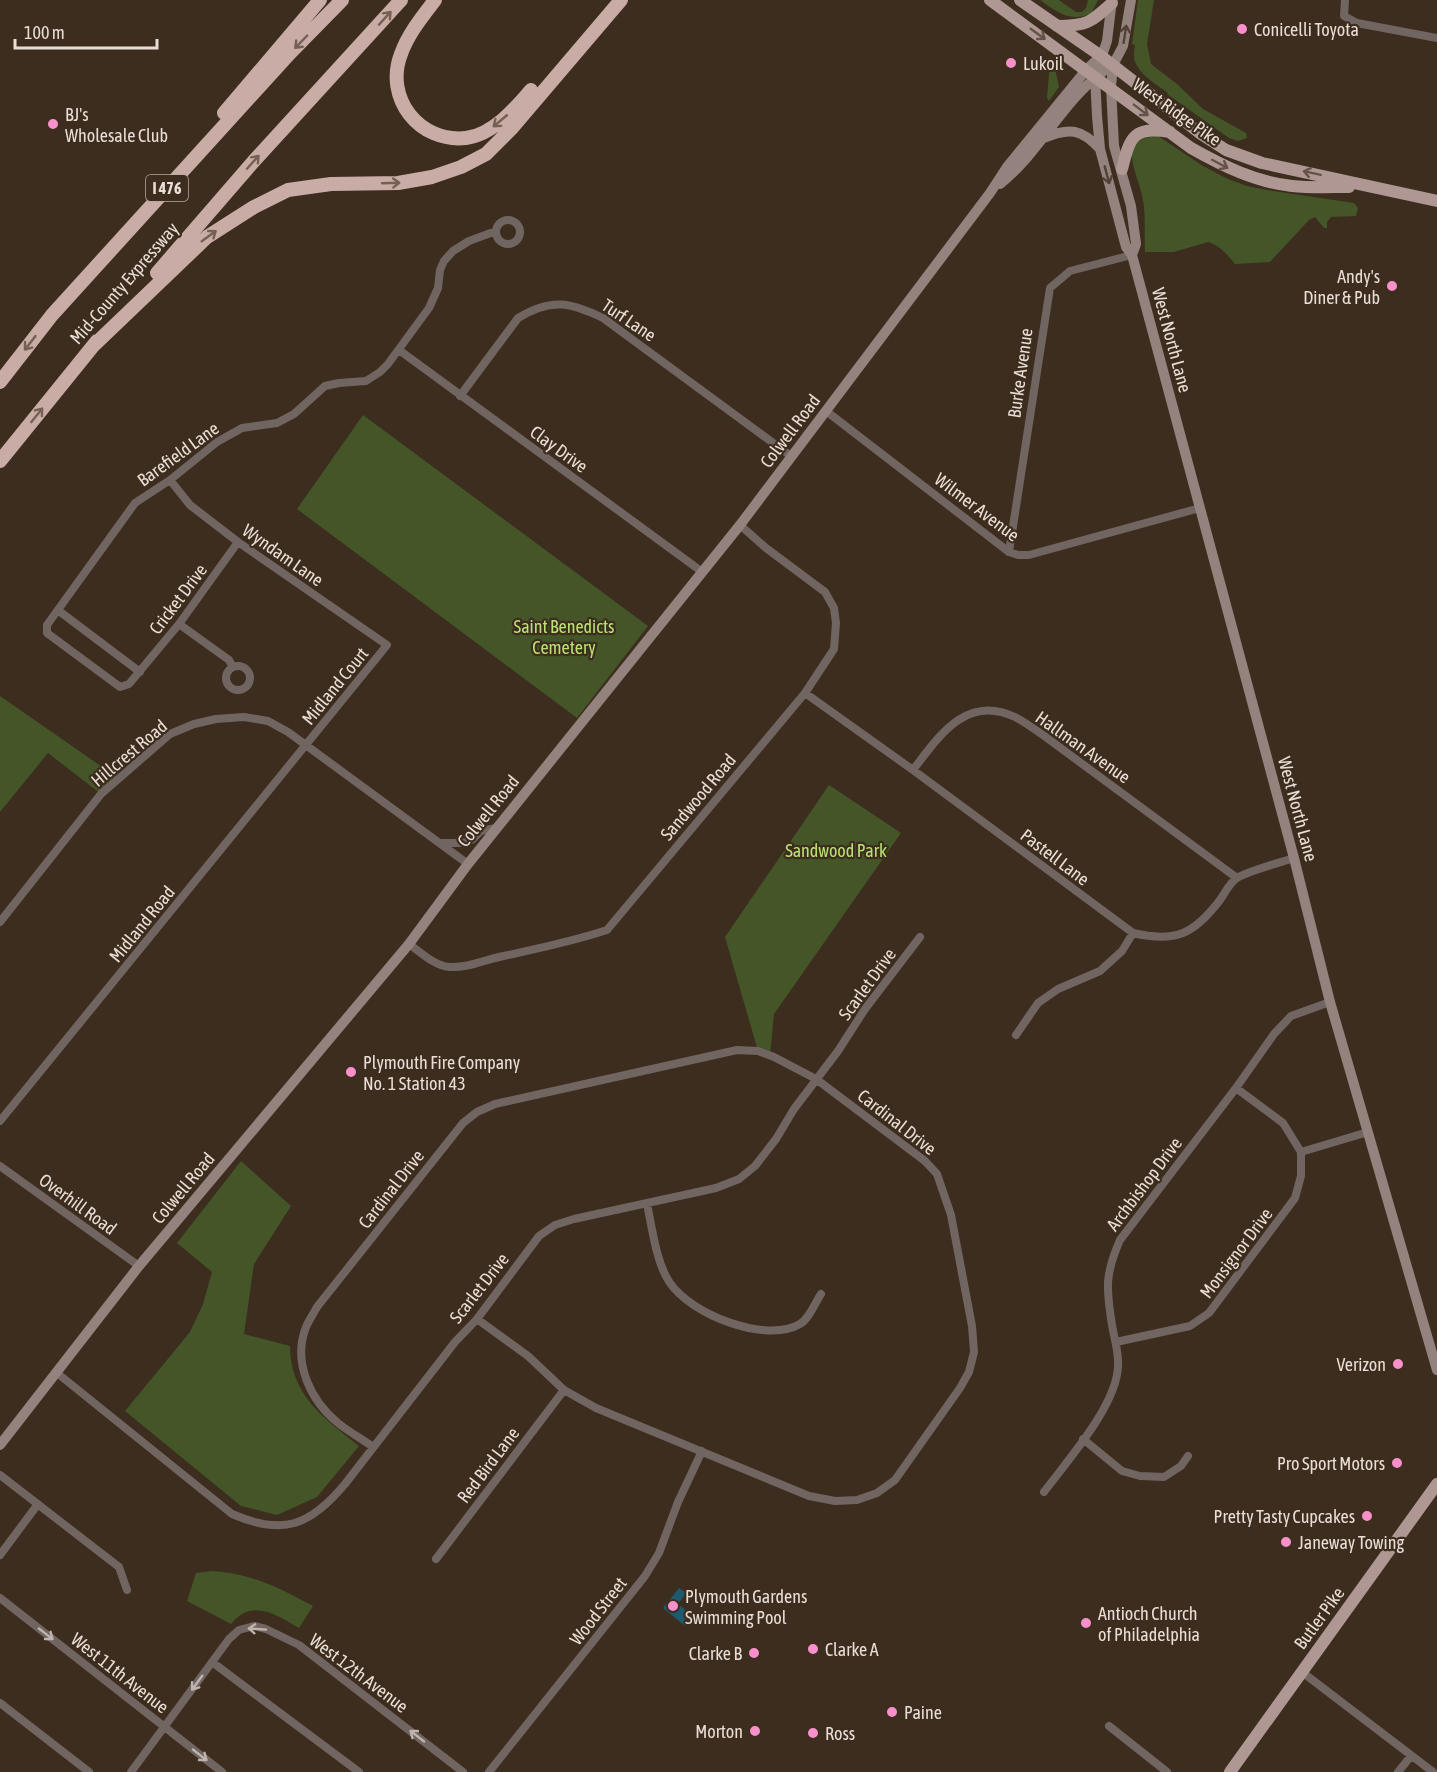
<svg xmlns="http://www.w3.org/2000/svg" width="1437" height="1772" font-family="'Asap Condensed',sans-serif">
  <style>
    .green { fill: #445528 }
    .water { fill: #1b5a6f }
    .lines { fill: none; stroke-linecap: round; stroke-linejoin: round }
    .street { stroke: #716562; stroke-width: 8 }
    .secondary { stroke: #94827e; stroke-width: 10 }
    .primary { stroke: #af9893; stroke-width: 12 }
    .highway { stroke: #c8aca5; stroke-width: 14 }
    .oneway { stroke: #756055 }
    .oneway2 { stroke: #655248 }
    .oneway3 { stroke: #534237 }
    .oneway4 { stroke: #bfb4ad }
    .poi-dot { fill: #f890cb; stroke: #3d2d1f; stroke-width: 2 }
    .labels { text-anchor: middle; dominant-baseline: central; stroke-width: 4.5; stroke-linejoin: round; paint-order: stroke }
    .shield { fill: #3d2d1f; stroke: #b5a99e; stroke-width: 1.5 }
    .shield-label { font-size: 16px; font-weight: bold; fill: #e9ded5 }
    .poi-label { font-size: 18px; fill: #e9ded5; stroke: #3d2d1f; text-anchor: start }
    .street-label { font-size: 18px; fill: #e9ded5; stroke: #3d2d1f }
    .park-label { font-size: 18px; fill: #b8e373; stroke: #3d2d1f }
  </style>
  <rect width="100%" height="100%" fill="#3d2d1f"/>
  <path class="green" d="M1040 0H1059L1076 12H1082L1086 8 1088 0H1098L1091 14C1070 22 1058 13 1040 0Z
    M1138 0H1154L1147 44 1151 64 1177 84 1203 109 1246 133 1247 138 1238 141 1229 138 1167 94 1168 93C1156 84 1132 71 1134 53 1134 50 1135 48 1135 45L1132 44Z
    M1050 61 1054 64 1059 87 1049 101 1047 98Z
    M1158 136 1203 166 1228 179 1247 186 1267 190 1354 203 1358 208 1356 216 1331 217 1327 222V228H1324L1315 217 1309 220 1270 262 1235 264C1228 255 1219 245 1208 242L1174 252H1145C1144 235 1146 217 1143 200 1139 174 1113 138 1158 136Z
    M363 415 648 626 577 718 297 509Z
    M0 696 118 778 101 794 48 753 0 812Z
    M829 785 901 833 774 1014 770 1056 758 1051 725 937Z
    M241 1161 291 1206 254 1264 244 1334 290 1346C290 1395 324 1418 359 1446L317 1497 277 1515 241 1506 125 1411 190 1332 203 1304 212 1272 177 1243Z
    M212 1571C253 1574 277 1587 313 1606L299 1628C276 1614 252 1598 231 1624L187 1601 196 1573Z"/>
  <path class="water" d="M679 1588 686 1593 678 1604 693 1616 685 1626 663 1608Z"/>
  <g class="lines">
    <path class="street" d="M1345 0 1344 16 1357 23 1437 38
      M496 232a12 12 0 1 1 24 0a12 12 0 1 1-24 0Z
      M399 350 701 571
      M460 396 518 318C551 298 570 302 603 318L791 456
      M826 411 1009 552 1018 555H1029L1200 508
      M238 542 179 624 129 684 120 687 47 633V625L135 503 170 480 217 442 242 428 277 423 294 414 325 386 339 383 366 381 380 372 388 364 429 308 438 288 440 270 444 261 453 251 469 241 496 231
      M1009 552 1050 288 1070 271 1132 255
      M59 611 140 672
      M179 624 229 660 233 667
      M226 678a12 12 0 1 1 24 0a12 12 0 1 1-24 0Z
      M805 693 913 770 1133 933C1176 943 1194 934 1220 900 1225 893 1230 882 1237 878 1245 872 1282 862 1294 858
      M913 770C939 736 966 694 1015 717 1025 722 1034 729 1043 735L1237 878
      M440 843H462L472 840 481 831 496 828
      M0 922 101 794 170 734 194 724 216 719 244 717 268 721 288 732 468 864
      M409 944C420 952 435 966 449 967 467 968 482 961 499 957 535 949 571 942 607 930L805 693 834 649 836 623 834 608 825 592 766 548 740 525
      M1016 1035 1038 1003 1058 989 1100 971 1122 951 1133 933
      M0 1121 387 645 238 542 190 505 170 480
      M1301 1152 1368 1132
      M0 1166 139 1266
      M647 1204C652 1227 656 1263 670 1283 691 1314 765 1344 800 1324 809 1319 815 1303 821 1294
      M1116 1342 1190 1326 1209 1313 1295 1198 1301 1176V1152L1283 1123 1236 1088
      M57 1373 232 1514C283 1536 310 1526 345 1484L455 1342 477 1319 539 1236 555 1225 574 1219 716 1188 739 1179 755 1166 776 1139 794 1109 838 1051 865 1009 920 937
      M1083 1439 1122 1471 1140 1476 1164 1477 1181 1466 1188 1456
      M373 1447C362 1439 349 1432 338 1423 311 1401 292 1363 306 1327 309 1320 314 1313 317 1307L463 1123 477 1112 495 1104 737 1050 758 1051 774 1057 816 1079 925 1161 937 1174 951 1215 972 1326 974 1352 969 1372 960 1388 895 1480 877 1493 857 1500 835 1501 809 1496 596 1408 564 1390 528 1356 477 1319
      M0 1475 119 1567 127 1590
      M1044 1492C1068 1460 1117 1405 1118 1366 1119 1352 1114 1338 1112 1325 1106 1288 1105 1274 1120 1240L1236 1088 1274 1034 1291 1016 1330 1002
      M0 1555 38 1504
      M436 1559 564 1390
      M0 1598 222 1772
      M212 1662 359 1772
      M1302 1672 1433 1772
      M0 1703 89 1772
      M1109 1726 1167 1772
      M131 1772 229 1639 239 1630 254 1626 266 1629 299 1645 463 1772
      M489 1772 645 1576 659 1553 678 1502 702 1451
      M1398 1772 1411 1756"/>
    <path class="secondary" d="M1112 0 1107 41 1095 76 1097 116 1100 149 1126 247 1132 255 1294 858 1330 1002 1437 1370
      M1131 0 1123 46 1113 65 1111 87 1114 146 1131 206 1136 244 1132 255
      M1044 138C1069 127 1082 129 1100 149
      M1000 184C1043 150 1065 94 1113 65
      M0 1445 139 1266 409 944 468 864 740 525 990 193 1007 167 1087 69 1101 56"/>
    <path class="primary" d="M990 0 1191 148C1223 166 1255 182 1292 186 1311 188 1330 187 1349 187
      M1020 0 1101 56 1201 134 1226 150 1262 163 1437 201
      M1057 26C1087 26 1090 23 1112 3
      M1122 169C1130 137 1133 126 1170 132
      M1230 1772 1437 1484"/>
    <path class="highway" d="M435 0C422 17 408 34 401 54 384 98 419 143 466 138 492 135 515 109 531 90
      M224 113 320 0
      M157 273 253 162 401 0
      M91 348 207 237 254 207 288 190 331 184 398 183 432 177 461 167 486 154 512 128 621 0
      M0 382 52 315 290 53 342 0
      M0 461 97 341"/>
  </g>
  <defs><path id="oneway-shaft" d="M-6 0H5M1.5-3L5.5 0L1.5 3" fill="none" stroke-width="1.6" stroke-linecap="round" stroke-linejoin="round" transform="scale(1.5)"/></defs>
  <g class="oneway">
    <use href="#oneway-shaft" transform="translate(385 18) rotate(-48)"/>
    <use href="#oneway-shaft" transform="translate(301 42) rotate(134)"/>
    <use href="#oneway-shaft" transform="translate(500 121) rotate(140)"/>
    <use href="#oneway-shaft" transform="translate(253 162) rotate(-48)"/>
    <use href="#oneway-shaft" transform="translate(391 183) rotate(-2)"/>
    <use href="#oneway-shaft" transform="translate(209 236) rotate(-36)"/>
    <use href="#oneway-shaft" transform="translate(30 343) rotate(128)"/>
    <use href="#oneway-shaft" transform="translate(37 415) rotate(-51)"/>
  </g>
  <g class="oneway2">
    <use href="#oneway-shaft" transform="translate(1038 34) rotate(36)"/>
    <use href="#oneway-shaft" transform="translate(1141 110) rotate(37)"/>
    <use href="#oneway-shaft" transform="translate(1220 164) rotate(28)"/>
    <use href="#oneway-shaft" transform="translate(1312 173) rotate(-168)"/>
  </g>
  <g class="oneway3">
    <use href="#oneway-shaft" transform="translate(1125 34) rotate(-81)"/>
    <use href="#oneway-shaft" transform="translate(1107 175) rotate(75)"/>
  </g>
  <g class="oneway4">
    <use href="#oneway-shaft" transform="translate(257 1629) rotate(-176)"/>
    <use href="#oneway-shaft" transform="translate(46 1634) rotate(38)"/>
    <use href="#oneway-shaft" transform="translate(197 1683) rotate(126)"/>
    <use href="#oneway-shaft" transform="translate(417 1736) rotate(-142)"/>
    <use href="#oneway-shaft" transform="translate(200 1755) rotate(38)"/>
  </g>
  <g class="poi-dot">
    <circle cx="1242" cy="29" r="6"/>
    <circle cx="1011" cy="63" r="6"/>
    <circle cx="53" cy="124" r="6"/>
    <circle cx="1392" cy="286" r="6"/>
    <circle cx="351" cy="1072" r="6"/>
    <circle cx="1398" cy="1364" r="6"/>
    <circle cx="1397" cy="1463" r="6"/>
    <circle cx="1367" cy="1516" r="6"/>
    <circle cx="1286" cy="1542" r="6"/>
    <circle cx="673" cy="1606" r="6"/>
    <circle cx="1086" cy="1623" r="6"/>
    <circle cx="813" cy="1649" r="6"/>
    <circle cx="754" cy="1653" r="6"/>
    <circle cx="892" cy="1712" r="6"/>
    <circle cx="755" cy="1731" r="6"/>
    <circle cx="813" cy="1733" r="6"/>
  </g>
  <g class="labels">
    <rect class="shield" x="146" y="175" width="42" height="26" rx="4.5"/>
    <g class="shield-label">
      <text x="167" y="188">I 476</text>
    </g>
    <g class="poi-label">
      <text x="1254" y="29">Conicelli Toyota</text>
      <text x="1023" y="63">Lukoil</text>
      <text x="65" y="114">BJ's<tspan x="65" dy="21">Wholesale Club</tspan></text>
      <text x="1380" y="276" text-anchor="end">Andy's<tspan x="1380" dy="21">Diner &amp; Pub</tspan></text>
      <text x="363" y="1062">Plymouth Fire Company<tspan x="363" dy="21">No. 1 Station 43</tspan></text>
      <text x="1386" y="1364" text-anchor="end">Verizon</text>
      <text x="1385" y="1463" text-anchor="end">Pro Sport Motors</text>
      <text x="1355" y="1516" text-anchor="end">Pretty Tasty Cupcakes</text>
      <text x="1298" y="1542">Janeway Towing</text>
      <text x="685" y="1596">Plymouth Gardens<tspan x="685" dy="21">Swimming Pool</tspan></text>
      <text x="1098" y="1613">Antioch Church<tspan x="1098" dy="21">of Philadelphia</tspan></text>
      <text x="825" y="1649">Clarke A</text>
      <text x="742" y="1653" text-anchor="end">Clarke B</text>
      <text x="904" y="1712">Paine</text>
      <text x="743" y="1731" text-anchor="end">Morton</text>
      <text x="825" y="1733">Ross</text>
    </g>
    <g class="street-label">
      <text transform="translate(1177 112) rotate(35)">West Ridge Pike</text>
      <text transform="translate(124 283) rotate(-49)">Mid-County Expressway</text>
      <text transform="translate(629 320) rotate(34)">Turf Lane</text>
      <text transform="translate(1172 340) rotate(75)">West North Lane</text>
      <text transform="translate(1020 373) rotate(-82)">Burke Avenue</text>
      <text transform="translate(790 431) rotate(-53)">Colwell Road</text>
      <text transform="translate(559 449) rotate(36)">Clay Drive</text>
      <text transform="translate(178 454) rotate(-36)">Barefield Lane</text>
      <text transform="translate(977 507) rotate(37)">Wilmer Avenue</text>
      <text transform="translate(283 555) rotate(35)">Wyndam Lane</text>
      <text transform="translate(178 599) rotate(-53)">Cricket Drive</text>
      <text transform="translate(335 686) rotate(-51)">Midland Court</text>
      <text transform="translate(1083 747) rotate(35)">Hallman Avenue</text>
      <text transform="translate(129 753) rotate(-40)">Hillcrest Road</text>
      <text transform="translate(698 797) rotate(-50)">Sandwood Road</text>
      <text transform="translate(1298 809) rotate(75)">West North Lane</text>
      <text transform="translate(488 811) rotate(-51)">Colwell Road</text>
      <text transform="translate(1055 857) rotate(37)">Pastell Lane</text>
      <text transform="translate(142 924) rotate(-51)">Midland Road</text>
      <text transform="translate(867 984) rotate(-54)">Scarlet Drive</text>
      <text transform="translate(897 1122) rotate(38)">Cardinal Drive</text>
      <text transform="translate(1144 1184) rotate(-53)">Archbishop Drive</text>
      <text transform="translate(183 1188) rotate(-50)">Colwell Road</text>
      <text transform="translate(391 1189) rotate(-52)">Cardinal Drive</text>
      <text transform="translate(78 1204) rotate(36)">Overhill Road</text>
      <text transform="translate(1236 1253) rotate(-53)">Monsignor Drive</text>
      <text transform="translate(479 1288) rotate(-52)">Scarlet Drive</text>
      <text transform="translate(488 1465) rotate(-53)">Red Bird Lane</text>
      <text transform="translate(598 1611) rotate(-52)">Wood Street</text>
      <text transform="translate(1319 1618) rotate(-54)">Butler Pike</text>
      <text transform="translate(120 1673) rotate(38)">West 11th Avenue</text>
      <text transform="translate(359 1673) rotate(37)">West 12th Avenue</text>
    </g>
    <g class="park-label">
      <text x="564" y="626">Saint Benedicts<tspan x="564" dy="21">Cemetery</tspan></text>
      <text x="836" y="850">Sandwood Park</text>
    </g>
  </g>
  <path d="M15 39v9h142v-9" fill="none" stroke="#e9ded5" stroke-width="3"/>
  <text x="24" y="39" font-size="18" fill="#e9ded5" stroke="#3d2d1f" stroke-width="4.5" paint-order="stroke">100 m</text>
</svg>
